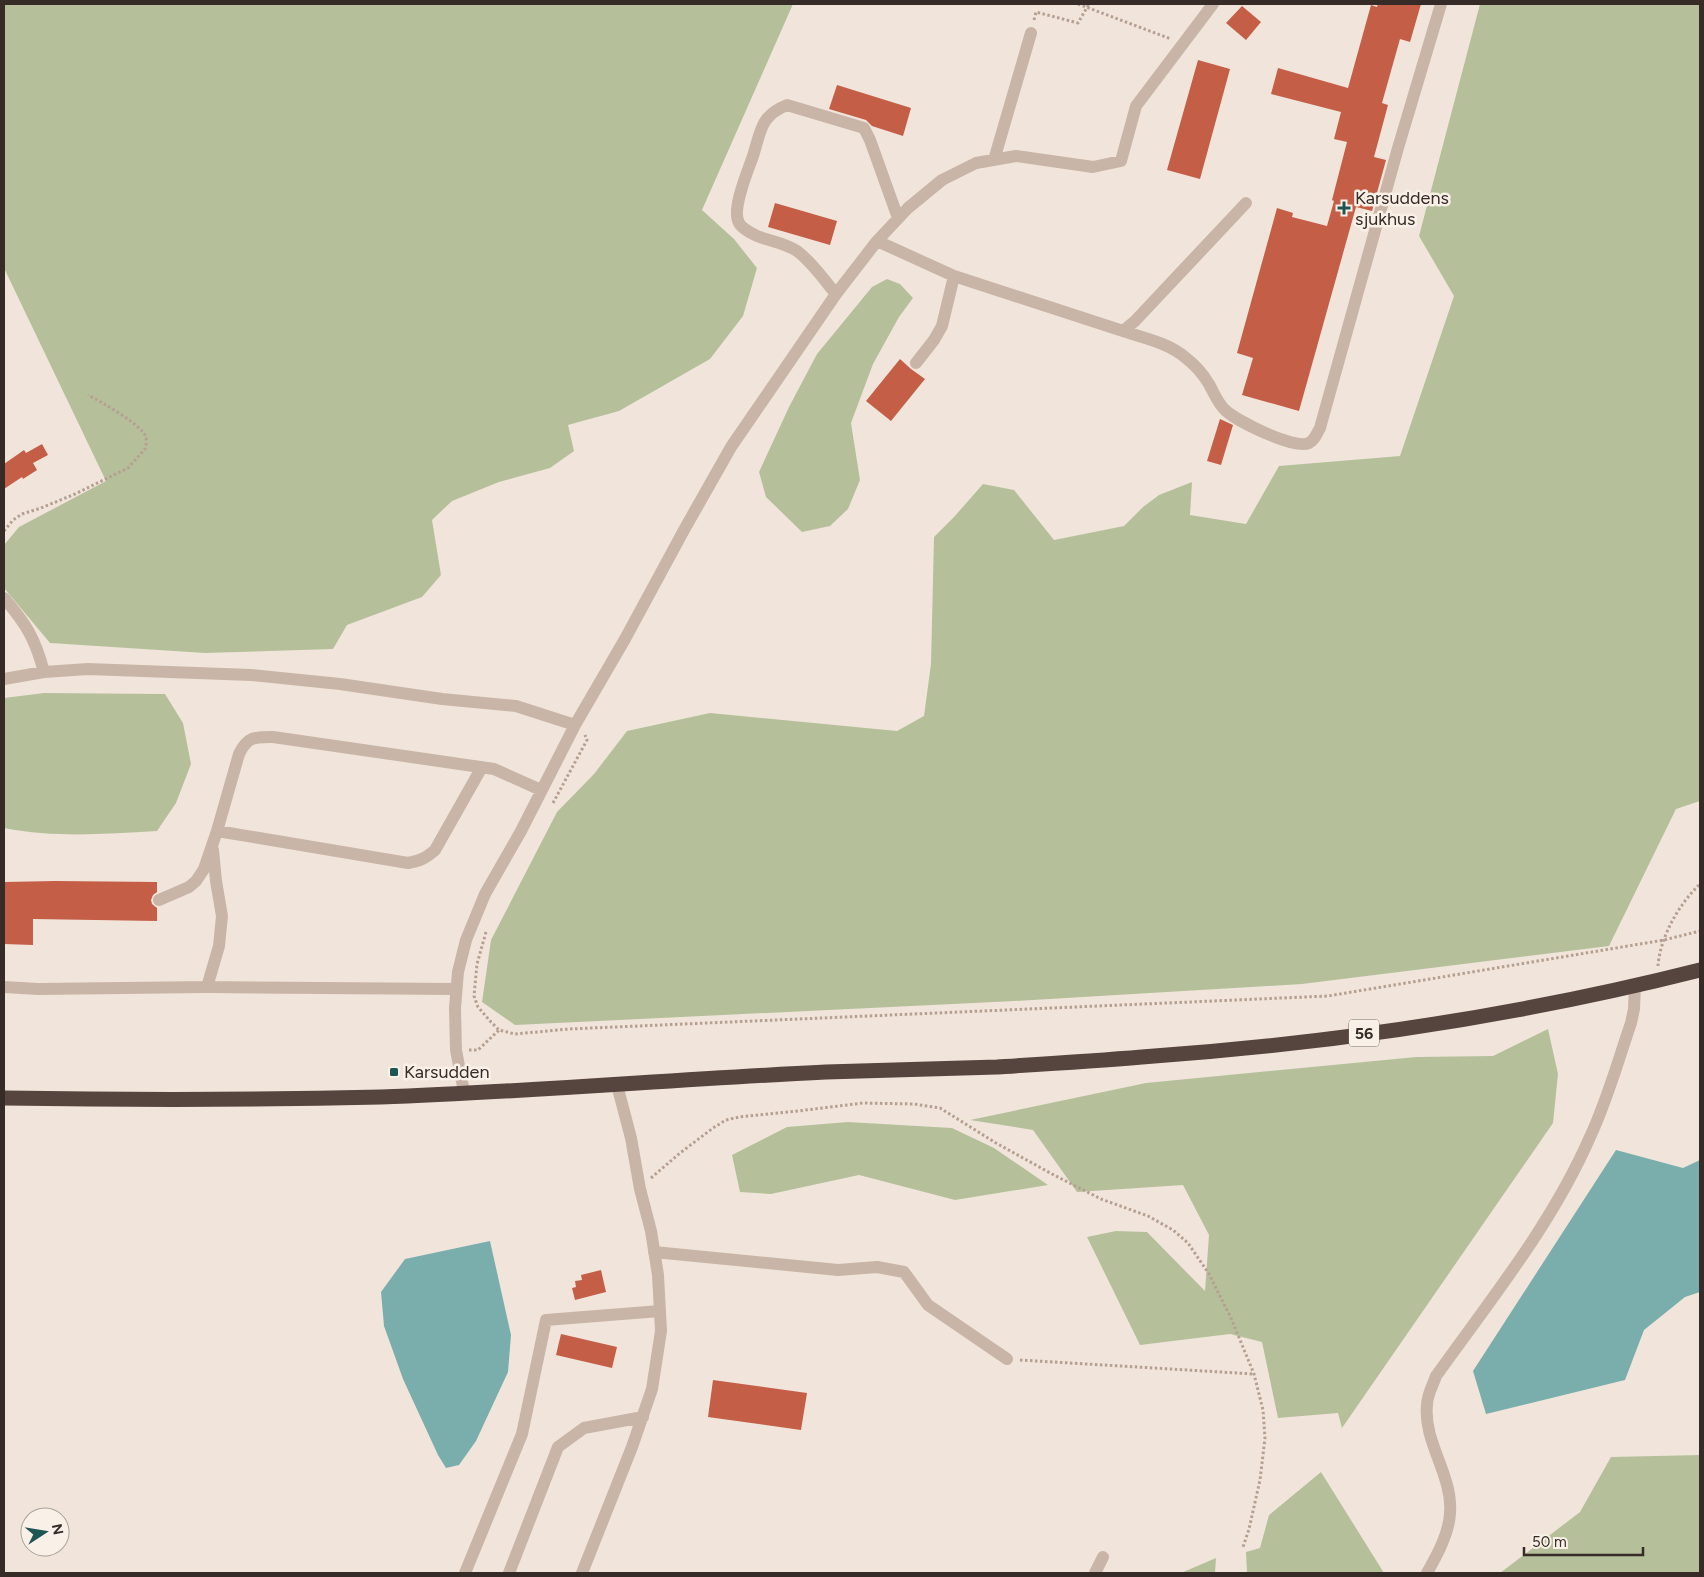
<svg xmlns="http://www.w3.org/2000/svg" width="1704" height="1577" font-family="Figtree,sans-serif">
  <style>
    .green { fill: #b5c09b }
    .water { fill: #7aaead }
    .building { fill: #c45e46 }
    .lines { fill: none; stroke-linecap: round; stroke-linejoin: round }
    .path { stroke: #b59f91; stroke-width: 3; stroke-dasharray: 2.5 2.5; stroke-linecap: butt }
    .minor { stroke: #c9b5a7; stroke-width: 12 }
    .highway { stroke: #56453f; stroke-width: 15 }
    .poi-dot { fill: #1e5656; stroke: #f9f0e7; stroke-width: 2 }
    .labels { text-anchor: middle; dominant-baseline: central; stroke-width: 5; stroke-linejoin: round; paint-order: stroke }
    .shield { fill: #f9f0e7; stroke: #706661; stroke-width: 1 }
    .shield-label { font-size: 16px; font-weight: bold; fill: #362b27 }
    .poi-label { font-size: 18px; fill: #362b27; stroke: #f9f0e7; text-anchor: start }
  </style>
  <rect width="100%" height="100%" fill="#f1e5db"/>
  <path class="green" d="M4 4H793L702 210 734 239 757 268 743 316 710 359 619 411 568 425 574 451 550 468 499 482 452 501 432 520 441 575 422 597 347 625 333 649 205 653 50 643 4 588V545L19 527 106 481 4 268Z
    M1480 4H1700V801L1676 809 1609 946 1302 984 1015 1001 515 1025 482 1002 491 940 557 812 594 774 627 731 710 713 897 731 924 716 931 664 934 537 954 517 983 484 1014 490 1054 540 1124 526 1143 507 1159 495 1192 482 1190 515 1246 524 1279 466 1400 456 1454 296 1419 236Z
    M887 279 900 284 913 298 899 317 873 364 851 423 860 480 848 509 830 526 802 532 766 497 759 472 789 407 817 354 872 287Z
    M44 693 165 694 183 723 191 764 176 803 157 831C104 834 56 838 4 828V698Z
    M1548 1029 1558 1074 1553 1123 1342 1428 1338 1413 1278 1418 1262 1342 1230 1334 1140 1345 1087 1237 1116 1231 1147 1232 1205 1291 1209 1235 1183 1185 1077 1192 1033 1130 970 1120 1146 1083 1416 1057 1493 1056Z
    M848 1122 952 1128 994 1148 1048 1185 955 1200 859 1175 771 1194 740 1192 732 1155 787 1127Z
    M1700 1455V1573H1500L1580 1512 1611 1457Z
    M1321 1472 1384 1573H1247L1246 1552 1260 1548 1269 1515Z
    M1216 1558 1215 1573H1181Z"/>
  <path class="water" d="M1616 1150 1683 1168 1700 1160V1292L1685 1297 1644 1330 1625 1380 1486 1414 1473 1371Z
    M490 1241 511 1335 508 1372 476 1441 459 1465 446 1468 438 1455 403 1379 384 1326 381 1292 405 1259Z"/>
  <path class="building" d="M1378 4H1421L1410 42 1400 39 1382 103 1388 105 1374 157 1386 160 1372 211 1356 207 1299 411 1242 395 1253 358 1237 353 1277 208 1293 213 1292 217 1327 226 1334 201 1332 200 1347 142 1334 139 1341 112 1271 94 1278 68 1348 88 1371 5 1377 7Z
    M1242 6 1261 22 1246 40 1226 23Z
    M1198 60 1230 69 1200 179 1167 170Z
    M837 85 911 108 903 136 872 126 866 120 829 109Z
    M775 203 837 221 830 245 768 227Z
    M900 359 911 369 925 379 891 421 866 401Z
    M1220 419 1233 425 1221 465 1207 461Z
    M42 444 48 455 33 463 37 470 23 479 22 477 4 489V464L24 450 26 453Z
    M55 881 157 882V892L153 895 151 900 152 904 157 908V921L33 919V945L4 944V882Z
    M601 1270 606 1292 575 1300 572 1288 576 1287 575 1281 582 1280 581 1275Z
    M561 1334 617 1347 612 1368 556 1355Z
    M713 1380 807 1393 801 1430 708 1417Z"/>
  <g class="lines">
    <path class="path" d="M1078 4 1171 39
      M1034 20 1036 12 1078 23 1089 4
      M4 531 13 520 22 514 41 508 75 494 128 468 145 449C146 446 147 441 146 437 142 425 100 401 88 395
      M553 803 587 740 585 735
      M486 932 477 964 474 996 478 1007 491 1022 499 1030 515 1034 569 1029 1328 996 1664 940 1700 931
      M1658 966C1660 937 1679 904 1700 884
      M469 1050H478L499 1030
      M651 1178 680 1153 713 1128 726 1120 739 1117 798 1111 863 1103 914 1104 940 1108 996 1143 1052 1174 1101 1199 1148 1216 1173 1230 1188 1243 1209 1274 1231 1318 1254 1374 1263 1410 1265 1438 1260 1480 1249 1529 1243 1547
      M1020 1360 1254 1374"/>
    <path class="minor" d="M994 160 1031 33
      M877 241 954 276 1123 331 1135 321 1246 203
      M836 294C824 280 812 262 797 251 785 243 770 241 757 236 751 233 742 229 739 223 731 209 748 171 753 156 761 131 760 116 787 105L864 128 870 140 898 218
      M1123 331C1144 338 1169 343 1186 358 1195 365 1203 374 1209 384 1214 393 1217 402 1225 410 1237 421 1294 450 1309 443 1315 440 1317 433 1320 428L1398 148 1441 4
      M916 363 934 340 942 326 954 276
      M4 598C26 624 35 638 44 672L88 669 251 675 340 684 442 699 516 706 575 725
      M4 679 44 672
      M217 831 408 863C420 861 426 858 435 850L482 767
      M159 900 189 887 196 881 204 869 217 831 239 754C248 736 255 737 273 737L494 769 541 790
      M4 987 38 989 207 987 456 989
      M207 987 219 946 222 916 216 881 213 850
      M464 1092 456 1050 455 1008 458 972 466 940 485 894 521 831 575 725 625 639 684 530 731 447 836 294 877 241 908 208 942 180 976 163 1016 156 1093 167 1121 161 1136 106 1213 4
      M654 1252 838 1270 877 1267 904 1272 928 1305 1007 1359
      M465 1573 522 1434 546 1320 660 1311
      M509 1573 558 1447 584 1428 643 1417
      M582 1573 632 1447 652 1389 661 1331 658 1275 651 1231 640 1189 631 1138 617 1085
      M1095 1573 1103 1557
      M1427 1573C1437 1555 1449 1534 1450 1513 1453 1475 1423 1442 1427 1405 1427 1395 1433 1385 1436 1376 1491 1299 1552 1224 1590 1137 1607 1101 1618 1061 1631 1023L1634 1009 1635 985"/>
    <path class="highway" d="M4 1098C129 1100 255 1100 381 1097 529 1092 677 1079 826 1072 883 1070 940 1069 997 1067 1045 1064 1094 1061 1142 1057 1329 1044 1518 1016 1700 970"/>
  </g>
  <g class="poi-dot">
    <path d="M1341.5 200.5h5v5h5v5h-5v5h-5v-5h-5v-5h5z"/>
    <rect x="389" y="1067" width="10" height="10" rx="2.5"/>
  </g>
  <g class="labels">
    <rect class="shield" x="1349" y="1019.5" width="30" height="27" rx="4"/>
    <g class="shield-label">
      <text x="1364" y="1033">56</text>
    </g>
    <g class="poi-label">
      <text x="1355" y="198">Karsuddens<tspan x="1355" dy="21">sjukhus</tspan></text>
      <text x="404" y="1072">Karsudden</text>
    </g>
  </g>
  <rect width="1704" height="1577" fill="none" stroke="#362b27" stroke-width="10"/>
  <g transform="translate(45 1532) rotate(78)"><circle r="24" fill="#f9f0e7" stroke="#aba19a"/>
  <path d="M0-4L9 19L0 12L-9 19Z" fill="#1e5656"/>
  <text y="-8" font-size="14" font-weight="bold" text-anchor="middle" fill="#362b27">N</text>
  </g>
  <path d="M1524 1547v8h119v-8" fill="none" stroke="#362b27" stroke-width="2.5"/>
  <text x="1532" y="1547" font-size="15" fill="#362b27" stroke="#f9f0e7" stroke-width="4" paint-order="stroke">50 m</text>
</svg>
